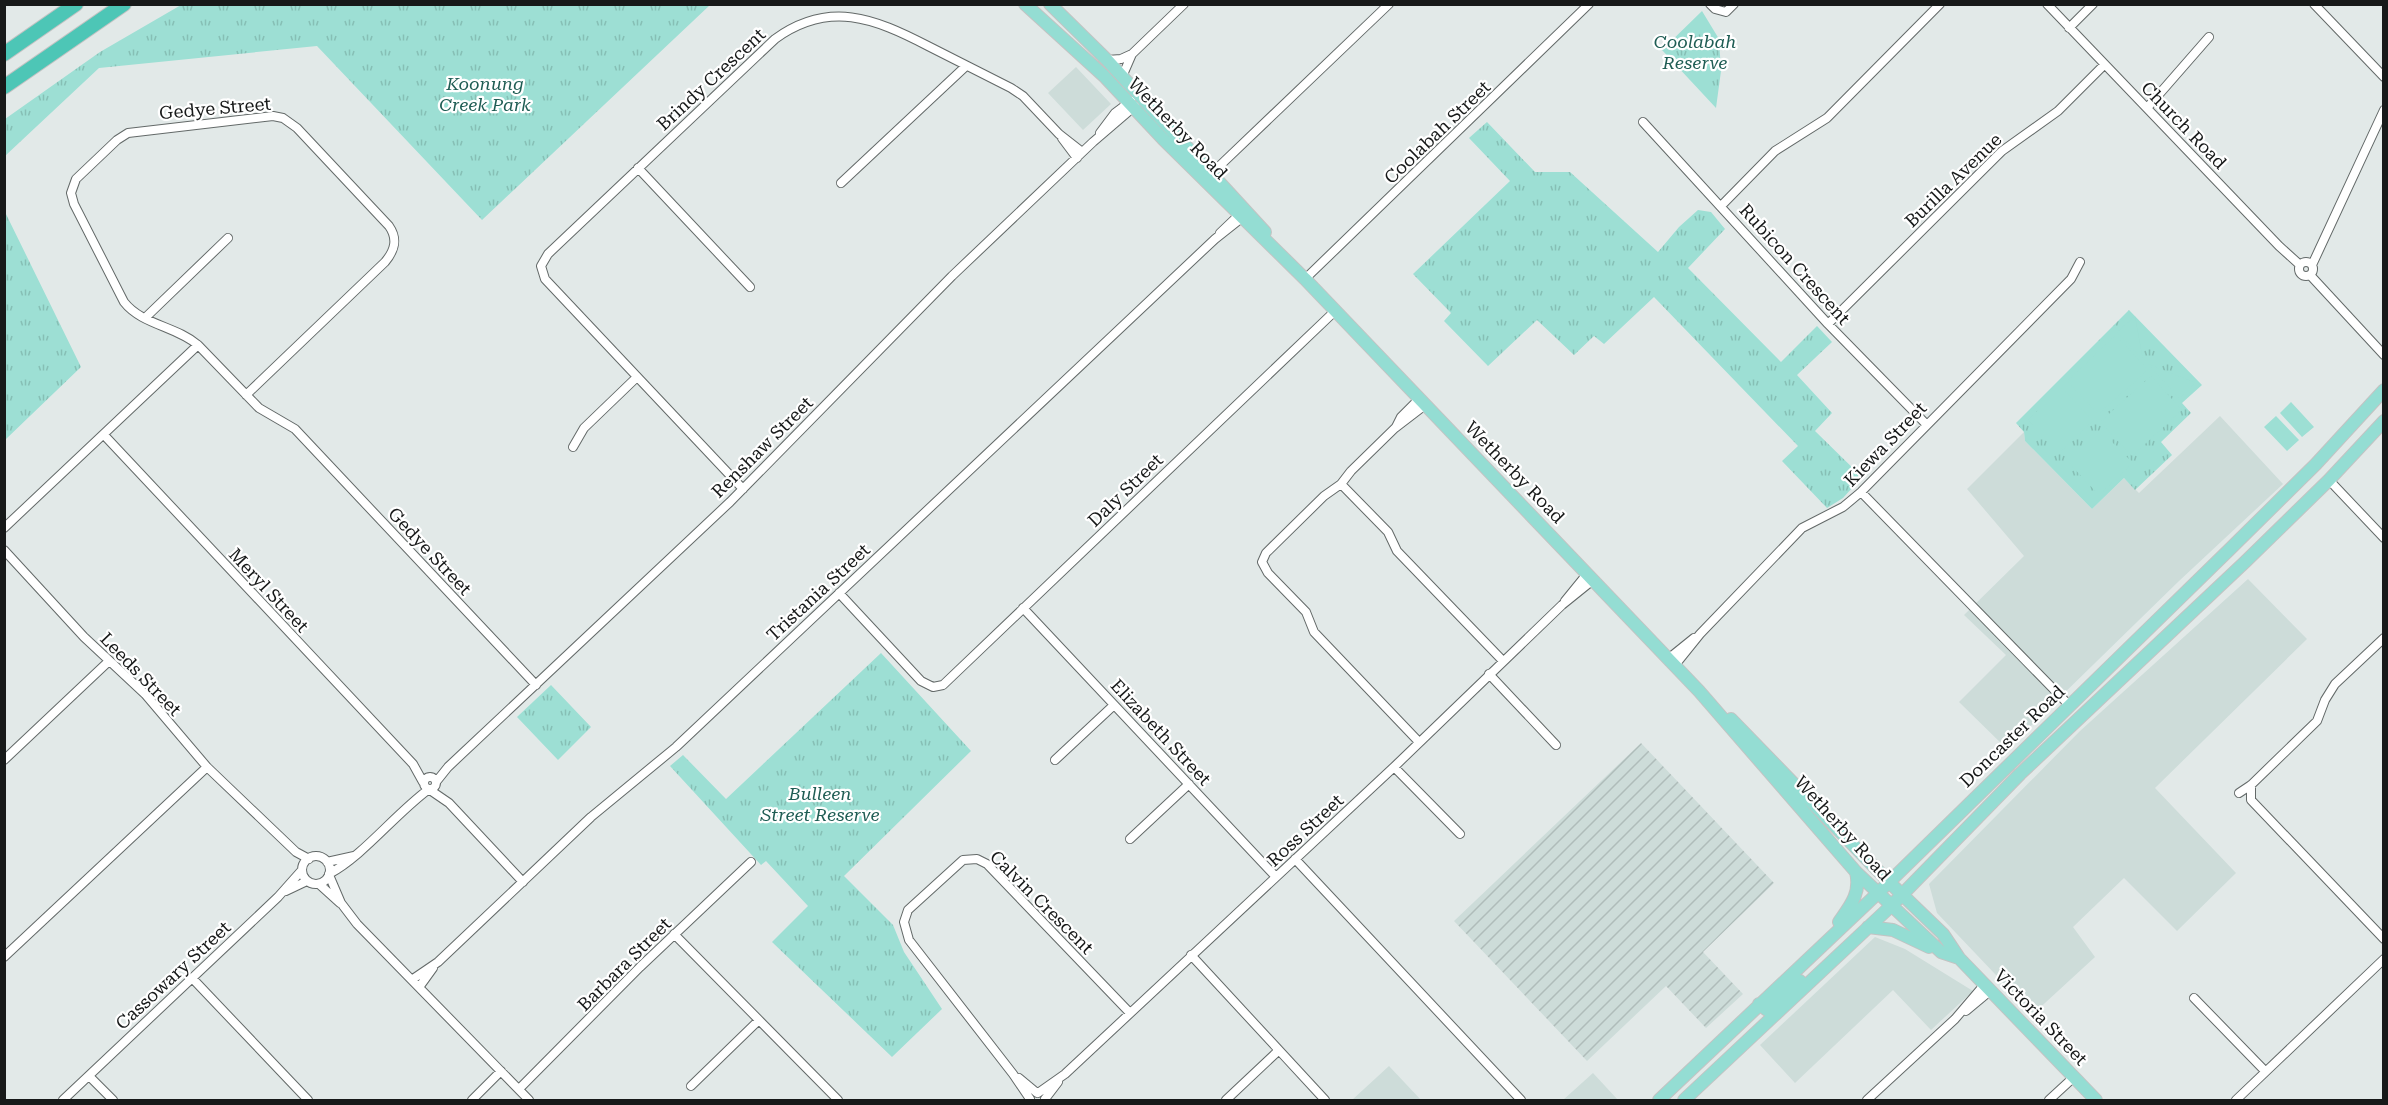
<svg xmlns="http://www.w3.org/2000/svg" width="2388" height="1105" font-family="'Roboto Serif',serif">
  <style>
    .built { fill: #cddcd9 }
    .industrial { fill: url(#industrial-furrows) }
    .grass { fill: url(#grass-tufts) }
    .pitch { fill: #9ddfd4 }
    .lines { fill: none; stroke-linecap: round; stroke-linejoin: round }
    .minor-casing { stroke: #636968; stroke-width: 10 }
    .primary-casing { stroke: #c3c3c3; stroke-width: 14 }
    .motorway-casing { stroke: #c3c3c3; stroke-width: 16 }
    .minor { stroke: #fff; stroke-width: 8 }
    .primary { stroke: #94ddd3; stroke-width: 12 }
    .motorway { stroke: #4dc6b6; stroke-width: 14 }
    .labels { text-anchor: middle; dominant-baseline: central; stroke-width: 4.5; stroke-linejoin: round; paint-order: stroke }
    .park-label { font-size: 18px; font-style: italic; fill: #1f5d54; stroke: #fff }
    .street-label { font-size: 18px; fill: #171919; stroke: #fff }
  </style>
  <defs>
    <pattern id="industrial-furrows" width="10" height="10" patternUnits="userSpaceOnUse" patternTransform="scale(1.5)"><rect width="10" height="10" fill="#cddcd9"/><path d="M-1 1l2-2M0 10L10 0M9 11l2-2" fill="none" stroke="#afbcba"/></pattern>
    <pattern id="grass-tufts" width="24" height="20" patternUnits="userSpaceOnUse" patternTransform="scale(1.5)"><rect width="24" height="20" fill="#9ddfd4"/><path d="M3 7l-1-3M5 7V3M7 7l1-3M15 17l-1-3M17 17v-4M19 17l1-3" fill="none" stroke="#86bfb5"/></pattern>
  </defs>
  <rect width="100%" height="100%" fill="#e2e9e8"/>
  <path class="built" d="M1076 67 1111 104 1083 130 1048 93Z
    M2220 416 2283 484 2179 581 2007 749 1959 702 2006 655 1964 615 2024 556 1967 489 2024 432 2025 441 2092 509 2124 478 2139 493Z
    M2248 579 2307 639 2155 788 2236 873 2177 931 2124 878 2073 927 2095 957 2033 1014 1937 913 1929 884 2080 731Z
    M1875 937 1905 949 1973 991 1931 1030 1893 990 1795 1083 1760 1045Z
    M1389 1066 1421 1100H1352Z
    M1593 1073 1618 1100H1563Z"/>
  <path class="industrial" d="M1641 743 1774 883 1703 952 1743 994 1706 1028 1666 986 1587 1061 1454 921Z"/>
  <path class="grass" d="M181 5V4L710 5 482 220 317 46 99 68 5 156V119L100 52Z
    M1702 11 1719 39 1721 71 1716 108 1662 50Z
    M1487 122 1535 172H1570L1658 252 1679 227 1698 210 1711 212 1725 229 1688 268 1781 362 1817 326 1832 342 1797 375 1832 413 1815 431 1862 477 1843 498 1827 508 1782 461 1798 446 1654 297 1604 344 1594 336 1574 355 1537 320 1488 366 1444 321 1451 313 1413 274 1510 181 1469 138Z
    M5 212 81 367 5 440H4Z
    M2129 310 2202 385 2182 403 2191 413 2161 442 2172 455 2135 490 2124 478 2092 509 2025 441 2024 432 2016 423Z
    M881 653 971 751 844 876 893 925 904 952 942 1009 892 1057 772 942 808 906 766 861 761 865 670 766 683 755 726 799Z
    M551 685 591 727 558 760 517 717Z"/>
  <path class="pitch" d="M2135 316 2143 360 2117 332Z
    M2116 335 2148 370 2098 414 2067 381Z
    M2148 364 2196 383 2179 398Z
    M2151 376 2182 410 2132 456 2100 422Z
    M2061 387 2093 421 2060 452 2028 420Z
    M2291 402 2314 427 2302 437 2280 413Z
    M2276 416 2299 440 2287 451 2264 427Z
    M2100 430 2133 463 2099 495 2068 462Z"/>
  <g class="lines">
    <defs>
      <path id="minor" d="M1710 4 1715 9 1726 12 1734 4
        M2047 4 2279 246 2300 265
        M2314 4 2384 77
        M2069 28 2093 4
        M1107 60 1121 59 1132 54
        M1122 77 1132 54 1184 4
        M2147 108 2209 37
        M1643 122 1828 324 1926 424
        M1100 133 1115 113 1131 101
        M1062 138 1077 158
        M638 168 750 287
        M1210 175 1389 4
        M841 183 966 66
        M1721 206 1775 151 1827 118 1940 4
        M1220 233 1241 213
        M2299 269a7 7 0 1 1 14 0a7 7 0 1 1-14 0Z
        M2312 265 2384 110
        M2310 275 2384 355
        M1305 279 1589 4
        M145 318 228 238
        M1828 324 2002 151 2058 111 2104 65
        M246 395 385 262C395 250 398 239 389 226L297 128 283 118 273 116 128 133 117 140 76 179 71 193 74 204 124 302C142 325 176 326 198 345L259 408 295 429 536 685
        M1396 427 1401 417 1419 399
        M104 435 413 764 423 782
        M573 447 584 428 637 377
        M2329 480 2384 538
        M1341 484 1388 532 1397 551 1503 661
        M743 489 545 279 541 266 548 254 775 39C829 0 874 18 928 46 956 60 983 74 1011 88L1023 96 1059 134 1082 152
        M1861 492 2069 705
        M4 528 198 345
        M4 550 84 637 145 694 207 767 296 852 309 859
        M839 593 921 681 933 687 943 685 1335 311
        M1565 601 1587 574
        M1023 608 1276 877
        M1668 659 1694 638
        M1675 665 1700 634 1802 528 1843 507 1861 492 2071 279 2080 262
        M1489 674 1556 745
        M1419 742 1314 632 1306 612 1268 573 1262 562 1266 553 1324 496 1341 484 1351 471 1395 428 1425 405
        M4 760 109 661
        M1055 760 1114 705
        M1394 767 1460 834
        M424 783a6 6 0 1 1 12 0a6 6 0 1 1-12 0Z
        M436 782 448 767 730 502 952 276 1093 142 1135 106
        M2251 785V800L2384 939
        M430 790 449 803 523 882
        M2239 793 2251 785 2317 721 2325 700 2335 684 2384 638
        M1130 839 1189 784
        M302 870a14 14 0 1 1 28 0a14 14 0 1 1-28 0Z
        M1295 859 1521 1100
        M327 862 354 856
        M329 874C364 855 394 815 429 789
        M329 875 341 903 357 924 529 1100
        M319 884 340 903
        M286 891 307 881
        M674 934 838 1100
        M1191 955 1325 1100
        M4 957 207 767
        M192 978 308 1100
        M413 979 438 962 591 817 676 747 1215 239 1244 216
        M420 986 433 968
        M2194 998 2265 1071
        M1966 1011 1990 991
        M89 1076 113 1100
        M1019 1078 1037 1093
        M691 1086 759 1020
        M519 1089 640 967 751 862
        M1038 1093 1065 1074 1394 767 1562 605 1593 580
        M1030 1099 1013 1074 909 940 904 922 908 910 963 860 977 859 987 864 1130 1013
        M1045 1099 1058 1082
        M63 1100 278 897 302 870
        M472 1100 501 1071
        M1226 1100 1278 1051
        M1867 1100 1955 1019 1984 985
        M2049 1100 2074 1077
        M2236 1100 2384 959"/>
      <path id="primary" d="M1025 4 1104 76 1163 139 1305 279 1699 691 1856 872 1941 952 1959 958
        M1050 4 1107 60 1265 232
        M1731 719 1889 882 1943 934 1959 958 2096 1100
        M1839 922C1851 905 1861 893 1856 872
        M1868 927 1893 930 1929 947
        M1759 1004 1767 1010 1800 981
        M1659 1100 1878 893 2231 548 2316 464 2384 390
        M1684 1100 1891 906 2020 774 2245 562 2329 480 2384 421"/>
      <path id="motorway" d="M4 54 76 4
        M4 87 124 4"/>
    </defs>
    <use href="#minor" class="minor-casing"/>
    <use href="#primary" class="primary-casing"/>
    <use href="#motorway" class="motorway-casing"/>
    <use href="#minor" class="minor"/>
    <use href="#primary" class="primary"/>
    <use href="#motorway" class="motorway"/>
  </g>
  <g class="labels">
    <g class="park-label">
      <text x="1695" y="41">Coolabah<tspan x="1695" dy="21">Reserve</tspan></text>
      <text x="485" y="83">Koonung<tspan x="485" dy="21">Creek Park</tspan></text>
      <text x="820" y="793">Bulleen<tspan x="820" dy="21">Street Reserve</tspan></text>
    </g>
    <g class="street-label">
      <text transform="translate(711 79) rotate(-43)">Brindy Crescent</text>
      <text transform="translate(215 108) rotate(-5)">Gedye Street</text>
      <text transform="translate(2184 125) rotate(46)">Church Road</text>
      <text transform="translate(1178 128) rotate(46)">Wetherby Road</text>
      <text transform="translate(1437 132) rotate(-44)">Coolabah Street</text>
      <text transform="translate(1953 180) rotate(-44)">Burilla Avenue</text>
      <text transform="translate(1795 264) rotate(48)">Rubicon Crescent</text>
      <text transform="translate(1885 444) rotate(-46)">Kiewa Street</text>
      <text transform="translate(762 447) rotate(-45)">Renshaw Street</text>
      <text transform="translate(1515 472) rotate(46)">Wetherby Road</text>
      <text transform="translate(1125 490) rotate(-44)">Daly Street</text>
      <text transform="translate(430 551) rotate(47)">Gedye Street</text>
      <text transform="translate(269 590) rotate(47)">Meryl Street</text>
      <text transform="translate(818 592) rotate(-43)">Tristania Street</text>
      <text transform="translate(141 674) rotate(46)">Leeds Street</text>
      <text transform="translate(1161 732) rotate(47)">Elizabeth Street</text>
      <text transform="translate(2012 736) rotate(-44)">Doncaster Road</text>
      <text transform="translate(1843 828) rotate(48)">Wetherby Road</text>
      <text transform="translate(1305 830) rotate(-43)">Ross Street</text>
      <text transform="translate(1042 902) rotate(45)">Calvin Crescent</text>
      <text transform="translate(624 964) rotate(-45)">Barbara Street</text>
      <text transform="translate(173 975) rotate(-43)">Cassowary Street</text>
      <text transform="translate(2041 1017) rotate(46)">Victoria Street</text>
    </g>
  </g>
  <rect width="2388" height="1105" fill="none" stroke="#171919" stroke-width="12"/>
</svg>
